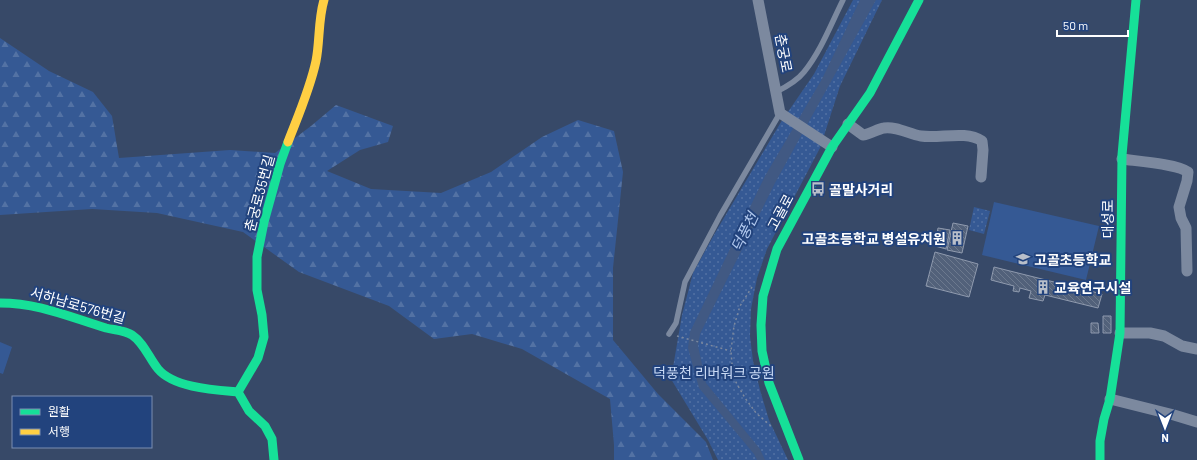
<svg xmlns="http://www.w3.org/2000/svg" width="1197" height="460" font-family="Barlow,'Noto Sans KR',sans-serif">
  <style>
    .green { fill: url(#green-dots) }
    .forest { fill: url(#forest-firs) }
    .pitch { fill: #355994 }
    .water { fill: #415983 }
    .building { fill: url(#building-back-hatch); stroke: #8f9aae }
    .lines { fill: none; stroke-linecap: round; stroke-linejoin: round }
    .path { stroke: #7c899f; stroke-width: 1.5; stroke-dasharray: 2 3; stroke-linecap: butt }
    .lane { stroke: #7c899f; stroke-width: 5.5 }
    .street { stroke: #7c899f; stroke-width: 11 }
    .fast { stroke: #16e098; stroke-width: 9 }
    .slow { stroke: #ffcf43; stroke-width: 9 }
    .labels { text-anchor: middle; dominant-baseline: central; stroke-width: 4; stroke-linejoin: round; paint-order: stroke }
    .street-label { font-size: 14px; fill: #fff; stroke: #22437d }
    .poi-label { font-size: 14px; font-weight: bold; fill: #fff; stroke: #22437d; text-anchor: start }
    .park-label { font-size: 14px; fill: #c9daf5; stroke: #22437d }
    .water-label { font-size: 15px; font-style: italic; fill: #b1c8ee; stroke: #22437d }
  </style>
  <defs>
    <pattern id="green-dots" width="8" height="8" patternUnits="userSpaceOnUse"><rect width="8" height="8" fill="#355994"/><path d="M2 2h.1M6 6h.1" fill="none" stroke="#5372a4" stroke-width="1.8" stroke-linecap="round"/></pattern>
    <pattern id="forest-firs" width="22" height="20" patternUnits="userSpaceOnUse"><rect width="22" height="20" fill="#355994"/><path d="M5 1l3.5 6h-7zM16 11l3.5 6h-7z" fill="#5372a4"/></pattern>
    <pattern id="building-back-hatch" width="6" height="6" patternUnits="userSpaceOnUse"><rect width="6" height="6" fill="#52617a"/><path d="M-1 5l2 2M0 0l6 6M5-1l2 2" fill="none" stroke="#6c798e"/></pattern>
  </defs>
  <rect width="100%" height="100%" fill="#374968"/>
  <path class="green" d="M853 0H882L840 86 820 148 767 249 757 278 751 309 750 336 753 361 760 390 769 420 788 460H718L708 440 671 379 682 315 693 273 715 233 781 122 814 74Z
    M974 207 990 211 984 234 969 230Z"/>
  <path class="forest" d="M0 38 49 71 93 92 112 116 119 158 230 150 275 153 311 126 336 105 393 126 388 142 360 150 327 171 371 189 441 193 491 172 542 137 578 120 614 131 623 172 613 268V340L658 394 706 442 713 460H614V445L610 399 522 349 472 334 434 339 389 306 299 272 243 232 157 213 92 209 0 215Z"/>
  <path class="pitch" d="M994 202 1099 226 1086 280 982 255Z
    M0 342 12 347 3 374 0 373Z"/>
  <path class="water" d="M860 0H876L775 183 700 334 698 346 706 383 760 449 765 460H757L754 454 699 388 688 348 690 332 765 176 822 79Z"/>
  <path class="building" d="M953 223 968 226 962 253 947 250Z
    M938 228 950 230 946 249 935 246Z
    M935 252 978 264 969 297 926 286Z
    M994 267 1102 294 1098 308 1045 295 1043 301 1029 298 1031 291 1020 288 1019 292 1013 291 1014 286 991 280Z
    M1103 316H1111V333H1103Z
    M1091 323H1098L1099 333H1091Z"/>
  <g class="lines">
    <path class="path" d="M752 287 740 306 734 326 731 351 733 377 745 398 756 413 771 426
      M677 336 731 351"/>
    <path class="lane" d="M776 92C786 87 797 81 804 72 821 51 831 24 843 0
      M669 334 676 323 685 282 720 216 780 113"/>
    <path class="street" d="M758 0 780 113 832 147
      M848 124 863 135C871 134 877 129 884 128 896 126 909 134 921 136 940 139 965 130 982 141L983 150 981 177
      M1122 159C1136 161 1178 164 1188 172L1187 181 1179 207 1181 218 1186 228 1187 271
      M1120 333H1150L1164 336 1182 346 1197 349
      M1110 399 1174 415 1197 422"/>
    <path class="fast" d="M0 303C39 303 69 317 106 328 114 330 125 330 132 335 144 343 149 358 158 369 174 388 215 390 238 392L249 411 265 426 272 439 274 460
      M238 392 258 358 264 337 262 315 257 290V257L264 222 280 164 288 142
      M799 460 769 383 762 351 761 325 763 296 777 249 832 147 870 93 919 0
      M1100 460V441L1104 419 1110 399 1120 333 1122 155 1136 0"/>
    <path class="slow" d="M288 142C298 116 310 89 316 61 320 41 318 20 324 0"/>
  </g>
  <defs>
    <symbol id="bus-bare" viewBox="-9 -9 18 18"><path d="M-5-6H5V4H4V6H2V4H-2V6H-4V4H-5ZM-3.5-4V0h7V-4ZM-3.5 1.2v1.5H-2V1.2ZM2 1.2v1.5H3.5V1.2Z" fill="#b9bfca" stroke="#22437d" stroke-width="2.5" paint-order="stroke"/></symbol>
    <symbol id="building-bare" viewBox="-9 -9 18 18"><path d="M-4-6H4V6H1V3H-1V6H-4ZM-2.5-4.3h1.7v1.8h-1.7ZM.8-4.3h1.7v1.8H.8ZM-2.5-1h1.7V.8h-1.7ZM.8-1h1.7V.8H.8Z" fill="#b9bfca" stroke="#22437d" stroke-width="2.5" paint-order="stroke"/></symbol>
    <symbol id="school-bare" viewBox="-9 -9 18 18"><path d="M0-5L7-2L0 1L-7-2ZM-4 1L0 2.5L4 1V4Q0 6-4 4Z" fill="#b9bfca" stroke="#22437d" stroke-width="2.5" paint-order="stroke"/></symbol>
  </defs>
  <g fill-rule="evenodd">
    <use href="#bus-bare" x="808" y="179" width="20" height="20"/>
    <use href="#building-bare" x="947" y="228" width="20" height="20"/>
    <use href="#school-bare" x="1013" y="249" width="20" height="20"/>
    <use href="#building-bare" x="1033" y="277" width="20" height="20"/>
  </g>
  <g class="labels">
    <g class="street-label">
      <text transform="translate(784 53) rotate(79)">춘궁로</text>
      <text transform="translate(259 193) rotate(-75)">춘궁로35번길</text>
      <text transform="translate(780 212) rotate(-62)">고골로</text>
      <text transform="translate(1107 219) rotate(-90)">대성로</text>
      <text transform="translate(78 305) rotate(16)">서하남로576번길</text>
    </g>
    <g class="poi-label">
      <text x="829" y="189">골말사거리</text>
      <text x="946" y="238" text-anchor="end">고골초등학교 병설유치원</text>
      <text x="1034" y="259">고골초등학교</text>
      <text x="1054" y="287">교육연구시설</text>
    </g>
    <g class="park-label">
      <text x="714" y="372">덕풍천 리버워크 공원</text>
    </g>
    <g class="water-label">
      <text transform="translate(744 232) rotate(-64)">덕풍천</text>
    </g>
  </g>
  <rect x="12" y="396" width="140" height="52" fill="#22437d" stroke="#7a8eb1"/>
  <rect x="20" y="409" width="20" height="6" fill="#16e098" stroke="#7a8eb1"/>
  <text x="48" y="416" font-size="12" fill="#ffffff">원활</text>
  <rect x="20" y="429" width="20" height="6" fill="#ffcf43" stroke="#7a8eb1"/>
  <text x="48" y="436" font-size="12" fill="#ffffff">서행</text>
  <g transform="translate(1165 428) rotate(180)" stroke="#22437d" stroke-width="3" paint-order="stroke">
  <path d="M0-3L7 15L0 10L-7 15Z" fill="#ffffff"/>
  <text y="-6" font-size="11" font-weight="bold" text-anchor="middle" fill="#ffffff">N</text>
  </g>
  <path d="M1057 30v6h71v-6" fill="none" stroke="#ffffff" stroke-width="2"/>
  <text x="1063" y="30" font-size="12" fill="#ffffff" stroke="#22437d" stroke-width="3" paint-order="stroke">50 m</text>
</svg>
